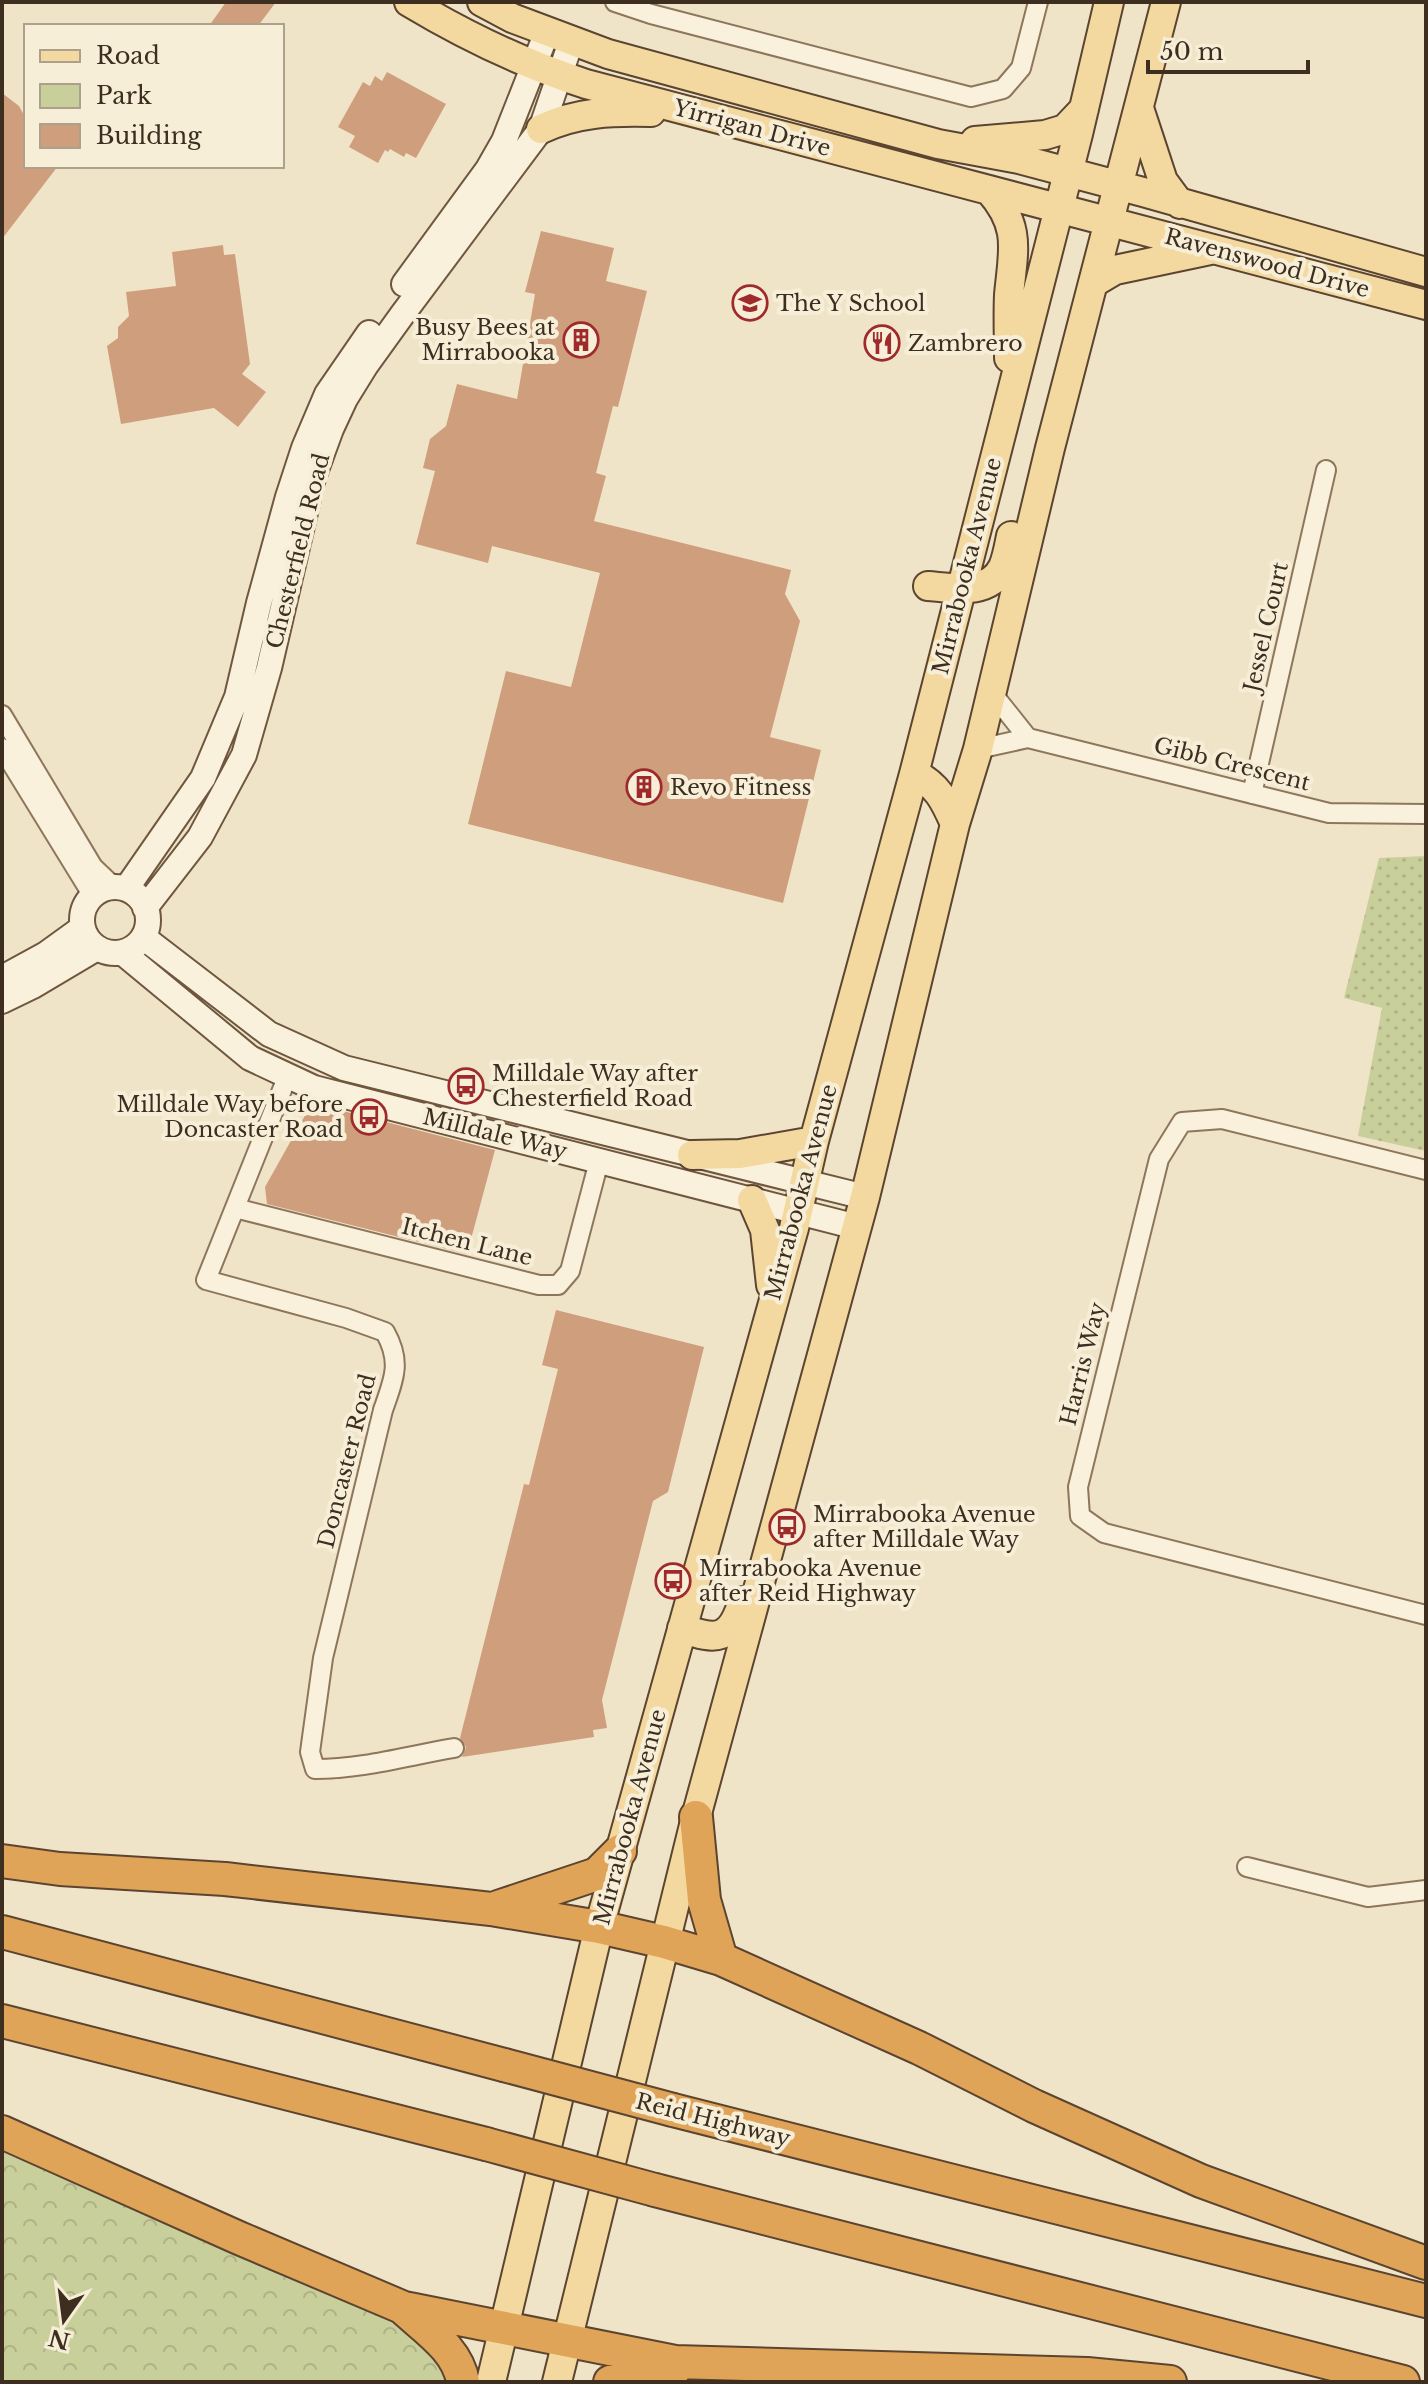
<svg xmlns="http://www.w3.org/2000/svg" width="1428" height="2384" font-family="'Libre Baskerville',serif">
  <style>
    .green { fill: url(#green-dots) }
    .forest { fill: url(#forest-crowns) }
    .building { fill: #cf9f7d }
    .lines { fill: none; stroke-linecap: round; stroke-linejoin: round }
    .street-casing { stroke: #8d765c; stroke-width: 22 }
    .secondary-casing { stroke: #6f573f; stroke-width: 28 }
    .primary-casing { stroke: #5b4430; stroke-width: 32 }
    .highway-casing { stroke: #5b4430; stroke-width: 36 }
    .street { stroke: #faf1dc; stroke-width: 18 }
    .secondary { stroke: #faf1dc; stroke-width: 24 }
    .primary { stroke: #f3d9a0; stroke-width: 28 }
    .highway { stroke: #e0a458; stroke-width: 32 }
    .highway-bridge-casing { stroke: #5b4430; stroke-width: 36; stroke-linecap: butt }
    .highway-bridge { stroke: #e0a458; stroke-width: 32 }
    .labels { text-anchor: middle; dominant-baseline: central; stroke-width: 8; stroke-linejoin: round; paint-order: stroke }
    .street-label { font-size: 22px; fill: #3d2e20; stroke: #f7eed8 }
    .poi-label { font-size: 22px; fill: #3d2e20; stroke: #f7eed8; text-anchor: start }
  </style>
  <defs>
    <pattern id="green-dots" width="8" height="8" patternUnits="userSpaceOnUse" patternTransform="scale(2)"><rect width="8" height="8" fill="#c9cf9b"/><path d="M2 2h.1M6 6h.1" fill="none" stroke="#aeb285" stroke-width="1.8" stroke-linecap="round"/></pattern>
    <pattern id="forest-crowns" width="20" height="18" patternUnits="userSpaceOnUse" patternTransform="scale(2)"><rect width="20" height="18" fill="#c9cf9b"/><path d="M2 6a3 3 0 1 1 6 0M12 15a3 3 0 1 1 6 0" fill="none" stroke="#aeb285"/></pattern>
  </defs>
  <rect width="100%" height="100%" fill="#f0e4c8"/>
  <path class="green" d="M1426 856V1151L1358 1136 1382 1008 1344 998 1379 858Z"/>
  <path class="forest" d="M2 2142 463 2344 454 2382H2Z"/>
  <path class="building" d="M226 2H276L258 26H209Z
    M387 72 446 104 416 158 406 153 404 157 390 149 388 152 385 150 378 163 349 147 355 136 338 127 363 82 370 86 375 76 382 81Z
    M2 93 19 106 26 119V166H58L2 239Z
    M541 231 614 248 606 281 647 291 618 407 613 406 596 473 606 476 594 521 791 570 785 594 800 621 770 737 821 750 783 903 468 824 506 671 571 687 600 573 492 546 488 563 416 544 435 471 423 468 430 439 446 426 457 384 517 399 535 294 525 292Z
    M223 245 224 255 235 254 250 364 242 374 266 392 238 427 214 408 121 424 107 346 118 338V327L129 316 126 292 176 286 172 252Z
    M312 1103 495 1150 467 1254 267 1204 265 1187Z
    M556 1310 704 1347 668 1492 653 1501 602 1700 607 1728 593 1730 594 1737 462 1757 466 1747 460 1738 524 1484 529 1485 558 1369 542 1365Z"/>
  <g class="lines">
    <defs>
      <path id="street" d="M615 2 651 14 971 97 1003 89 1021 68 1038 2
        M992 693 1028 738
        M2 715 93 867 114 887
        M2 748 93 896
        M978 749 1028 738 1329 813 1426 814
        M1252 794 1326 470
        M288 1075 206 1280 346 1318 385 1332C402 1362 394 1379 383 1410L323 1658 310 1752 315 1769C362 1769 407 1756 454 1748
        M1426 1170 1222 1119 1182 1122 1159 1159 1078 1487 1080 1516 1104 1533 1426 1615
        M235 1208 539 1285H558L570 1271 599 1161
        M1247 1867 1368 1897 1426 1890"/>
      <path id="secondary" d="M404 284 488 169 504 141 547 32
        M82 920a33 33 0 1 1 66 0a33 33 0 1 1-66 0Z
        M126 889 203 778 237 697 259 603 288 497 304 448 327 394 369 333
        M145 908 200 837 244 755 269 668 313 478 331 429 345 399 366 365 402 315 541 129 571 42
        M143 937 269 1034 344 1068 865 1197
        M123 953 250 1058 314 1088 857 1227
        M2 978 46 954 82 928
        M2 1001 33 986 97 948"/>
      <path id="primary" d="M409 2C464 35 524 64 586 84L1426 305
        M482 2 512 18 608 54 938 144 1019 159 1143 192 1426 272
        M1139 108 1163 181 1180 204
        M541 129C577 112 612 111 651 112
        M975 141 1045 135 1065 129 1084 109
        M989 190C1022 227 1013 251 1009 295 1008 316 1009 337 1009 358
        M1093 283 1115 270 1210 250
        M928 586C953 588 989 596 1003 567 1007 558 1009 546 1011 536
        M914 774C937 784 945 801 955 824
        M692 1155 740 1154 814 1141
        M752 1200 765 1230 771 1285
        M682 1628C718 1642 731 1639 743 1601
        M491 2382 599 1927 794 1228 814 1141 914 774 1078 134 1109 2
        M557 2382 696 1817 865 1197 955 824 978 749 1050 448 1166 2"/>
      <path id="highway" d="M696 1817 704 1900 721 1959
        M2 1861 60 1869 225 1879 491 1909 599 1927 664 1942 721 1959 919 2048 1034 2106 1201 2181 1426 2263
        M498 1907 597 1874 620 1851
        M2 1932 504 2065
        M2 2021 486 2144
        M673 2110 1426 2301
        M2 2132 239 2238 404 2308 675 2362 1087 2374 1170 2382
        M655 2190 1403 2382
        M404 2309C427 2330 458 2350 463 2382
        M610 2382 625 2376 674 2370"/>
    </defs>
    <use href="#street" class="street-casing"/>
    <use href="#secondary" class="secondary-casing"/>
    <use href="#primary" class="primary-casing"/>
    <use href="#highway" class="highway-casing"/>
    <use href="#street" class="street"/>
    <use href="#secondary" class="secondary"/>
    <use href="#primary" class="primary"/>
    <use href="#highway" class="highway"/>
    <defs>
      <path id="highway-bridge" d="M504 2065 673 2110
        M486 2144 655 2190"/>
    </defs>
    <use href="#highway-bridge" class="highway-bridge-casing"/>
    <use href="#highway-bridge" class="highway-bridge"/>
  </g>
  <defs>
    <symbol id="school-ring" viewBox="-11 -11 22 22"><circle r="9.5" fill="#f7eed8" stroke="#9e2a2b" stroke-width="1.5"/><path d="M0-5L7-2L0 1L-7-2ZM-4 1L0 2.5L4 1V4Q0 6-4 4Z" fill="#9e2a2b"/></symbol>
    <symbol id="building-ring" viewBox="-11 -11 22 22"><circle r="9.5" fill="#f7eed8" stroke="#9e2a2b" stroke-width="1.5"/><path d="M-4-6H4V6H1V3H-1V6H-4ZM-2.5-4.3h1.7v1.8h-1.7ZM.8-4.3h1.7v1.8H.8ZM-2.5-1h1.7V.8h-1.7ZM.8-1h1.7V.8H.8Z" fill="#9e2a2b"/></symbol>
    <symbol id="restaurant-ring" viewBox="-11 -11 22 22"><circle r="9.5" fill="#f7eed8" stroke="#9e2a2b" stroke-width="1.5"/><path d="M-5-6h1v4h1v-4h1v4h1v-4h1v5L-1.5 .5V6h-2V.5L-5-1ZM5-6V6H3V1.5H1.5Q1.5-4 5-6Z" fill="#9e2a2b"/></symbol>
    <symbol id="bus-ring" viewBox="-11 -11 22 22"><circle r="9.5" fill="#f7eed8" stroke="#9e2a2b" stroke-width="1.5"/><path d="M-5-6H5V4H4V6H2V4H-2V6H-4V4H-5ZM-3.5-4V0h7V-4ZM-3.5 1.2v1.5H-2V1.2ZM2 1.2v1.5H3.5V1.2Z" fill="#9e2a2b"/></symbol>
  </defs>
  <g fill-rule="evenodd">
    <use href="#school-ring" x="730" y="283" width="40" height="40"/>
    <use href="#building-ring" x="561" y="320" width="40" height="40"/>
    <use href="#restaurant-ring" x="862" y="323" width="40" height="40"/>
    <use href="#building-ring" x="624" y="767" width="40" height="40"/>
    <use href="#bus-ring" x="446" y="1066" width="40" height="40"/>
    <use href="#bus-ring" x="349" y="1097" width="40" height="40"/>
    <use href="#bus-ring" x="767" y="1507" width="40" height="40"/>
    <use href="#bus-ring" x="653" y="1561" width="40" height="40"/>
  </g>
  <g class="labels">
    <g class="street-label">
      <text transform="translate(752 128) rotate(15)">Yirrigan Drive</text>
      <text transform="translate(1267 263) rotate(15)">Ravenswood Drive</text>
      <text transform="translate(298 551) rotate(-76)">Chesterfield Road</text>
      <text transform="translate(967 566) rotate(-76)">Mirrabooka Avenue</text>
      <text transform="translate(1266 627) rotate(-77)">Jessel Court</text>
      <text transform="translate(1232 764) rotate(14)">Gibb Crescent</text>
      <text transform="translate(495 1134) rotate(14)">Milldale Way</text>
      <text transform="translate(801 1192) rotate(-75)">Mirrabooka Avenue</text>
      <text transform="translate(467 1242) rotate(14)">Itchen Lane</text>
      <text transform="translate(1083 1364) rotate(-76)">Harris Way</text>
      <text transform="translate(347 1461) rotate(-76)">Doncaster Road</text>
      <text transform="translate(630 1817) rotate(-75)">Mirrabooka Avenue</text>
      <text transform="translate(713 2120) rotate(14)">Reid Highway</text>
    </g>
    <g class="poi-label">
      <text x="776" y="303">The Y School</text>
      <text x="555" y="327" text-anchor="end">Busy Bees at<tspan x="555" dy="25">Mirrabooka</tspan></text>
      <text x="908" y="343">Zambrero</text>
      <text x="670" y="787">Revo Fitness</text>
      <text x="492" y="1073">Milldale Way after<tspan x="492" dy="25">Chesterfield Road</tspan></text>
      <text x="343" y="1104" text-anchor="end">Milldale Way before<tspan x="343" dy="25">Doncaster Road</tspan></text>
      <text x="813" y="1514">Mirrabooka Avenue<tspan x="813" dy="25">after Milldale Way</tspan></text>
      <text x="699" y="1568">Mirrabooka Avenue<tspan x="699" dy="25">after Reid Highway</tspan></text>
    </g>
  </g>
  <rect width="1428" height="2384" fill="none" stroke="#3d2e20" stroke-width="8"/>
  <rect x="24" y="24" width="260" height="144" fill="#f7eed8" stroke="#ada18e" stroke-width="2"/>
  <rect x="40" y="50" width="40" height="12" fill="#f3d9a0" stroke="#ada18e" stroke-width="2"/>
  <text x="96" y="64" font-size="24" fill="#3d2e20">Road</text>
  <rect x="40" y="84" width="40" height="24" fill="#c9cf9b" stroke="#ada18e" stroke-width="2"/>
  <text x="96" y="104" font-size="24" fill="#3d2e20">Park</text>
  <rect x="40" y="124" width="40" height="24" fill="#cf9f7d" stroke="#ada18e" stroke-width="2"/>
  <text x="96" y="144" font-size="24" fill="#3d2e20">Building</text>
  <g transform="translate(64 2320) rotate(194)" stroke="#f7eed8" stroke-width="6" paint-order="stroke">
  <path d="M0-6L14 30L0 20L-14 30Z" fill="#3d2e20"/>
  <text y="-12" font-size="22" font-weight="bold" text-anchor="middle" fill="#3d2e20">N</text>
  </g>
  <path d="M1148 60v12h160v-12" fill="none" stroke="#3d2e20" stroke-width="4"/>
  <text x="1160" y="60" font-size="24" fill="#3d2e20" stroke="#f7eed8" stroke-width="6" paint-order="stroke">50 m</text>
</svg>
